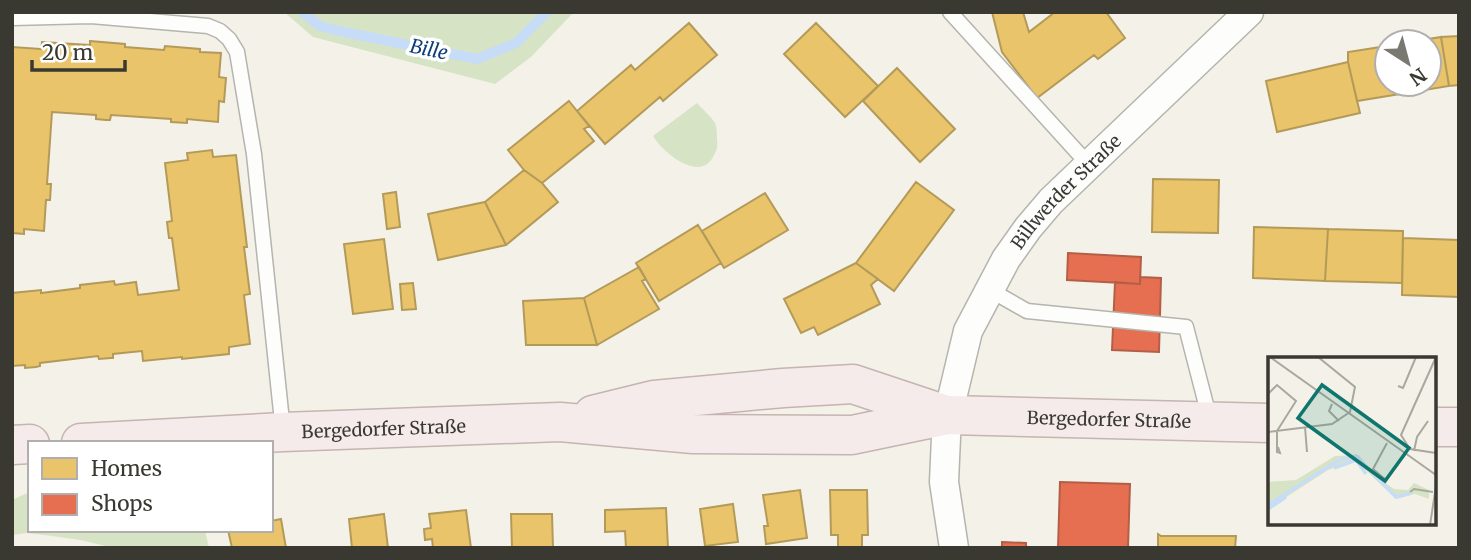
<svg xmlns="http://www.w3.org/2000/svg" width="1471" height="560" font-family="Merriweather,serif">
  <style>
    .green { fill: #d6e4c5 }
    .homes { fill: #e9c46a; stroke: #b49a59; stroke-width: 2 }
    .shops { fill: #e76f51; stroke: #b35e47; stroke-width: 2 }
    .lines { fill: none; stroke-linecap: round; stroke-linejoin: round }
    .stream { stroke: #c7dcf7; stroke-width: 10 }
    .lane-casing { stroke: #b5b4ad; stroke-width: 17 }
    .street-casing { stroke: #b5b4ad; stroke-width: 31 }
    .primary-casing { stroke: #c5b4b0; stroke-width: 41 }
    .lane { stroke: #fdfdfc; stroke-width: 14 }
    .street { stroke: #fdfdfc; stroke-width: 28 }
    .primary { stroke: #f5ebeb; stroke-width: 38 }
    .labels { text-anchor: middle; dominant-baseline: central; stroke-width: 7; stroke-linejoin: round; paint-order: stroke }
    .street-label { font-size: 18px; fill: #393831; stroke: #fff }
    .water-label { font-size: 19px; font-style: italic; fill: #0e3d7b; stroke: #fff }
    .inset-river { fill: none; stroke: #c7dcf7; stroke-width: 3.5 }
    .inset-road { fill: none; stroke: #a9a89f; stroke-width: 2 }
    .view { fill: #0f766e; fill-opacity: 0.15; stroke: #0f766e; stroke-width: 3.5 }
    .inset-edge { fill: none; stroke: #393831; stroke-width: 3.5 }
  </style>
  <rect width="100%" height="100%" fill="#f4f2e8"/>
  <path class="green" d="M284 12H574L531 57 495 84 313 37Z
    M697 103C702 109 711 116 715 123 717 128 717 135 717 140 718 146 717 150 714 155 701 184 663 153 653 136Z
    M25 494H30V530H205L209 548H114L80 540 52 536 26 533 12 535V500Z"/>
  <path class="homes" d="M992 12H1023L1029 32 1055 12H1106L1125 38 1098 59 1094 55 1037 98 1002 52Z
    M689 23 717 55 663 101 660 97 605 144 577 111 631 65 635 70Z
    M816 23 878 86 845 117 784 54Z
    M1459 36V85L1449 86 1441 37Z
    M1441 37 1449 86 1357 101 1348 62V52L1387 46V84H1429V42H1410Z
    M90 41 125 44V47L164 50 165 46 200 49V52L221 53 219 77 226 78 224 102 219 101 218 122 187 119V123L171 122V119L111 115 110 120H106L96 119V115L52 112 47 184H51L50 200H46L44 231 24 229V234L12 233V47L41 49 42 42 90 45Z
    M1348 62 1360 113 1277 132 1266 81Z
    M897 68 955 129 920 162 863 101Z
    M569 101 589 126 584 129 594 141 542 183 524 170 508 150Z
    M212 150 213 157 236 155 247 247H244L250 294 244 295 250 344 229 347V354L182 359V357L143 361 142 351 113 354V358H111L99 359 98 356 40 363V366L36 367 25 368V365L12 366V293L41 290V293L80 288V285L114 281 115 285 136 282 138 295 179 290 172 238H169L167 222 172 221 165 163 188 160 187 153Z
    M524 170 542 183 558 202 506 245 485 202Z
    M1153 179 1219 180 1218 233 1152 232Z
    M916 182 954 210 894 291 856 263Z
    M396 192 400 227 387 229 383 194Z
    M765 193 788 230 724 268 702 231Z
    M485 202 506 245 438 260 428 214Z
    M698 225 721 263 659 301 636 263Z
    M1254 227 1328 229 1325 281 1253 278Z
    M1328 229 1403 231 1402 283 1325 281Z
    M1403 238 1459 240V297L1402 295Z
    M384 239 393 309 353 314 344 244Z
    M856 263 878 279 871 285 880 304 818 335 814 327 801 333 784 299Z
    M639 267 646 279 642 281 659 309 597 345 584 298Z
    M413 283 416 309 402 310 400 284Z
    M584 298 597 345H526L523 301Z
    M800 490 807 538 766 544 764 526H768L763 495Z
    M830 490H867L868 535H862V548H838V535H831Z
    M733 504 738 542 705 546 700 509Z
    M666 508 668 548H626L625 531 605 532V510Z
    M466 510 471 548H433L432 539 425 540 424 529 431 528 429 514Z
    M384 514 388 548H352L349 519Z
    M511 514H552L553 548H512Z
    M281 519 286 548H232L228 530H271V521Z
    M1158 534 1161 536H1236L1235 548H1158Z"/>
  <path class="shops" d="M1068 253 1141 257 1140 284 1067 280Z
    M1140 277 1161 278 1159 352 1112 350 1115 282 1140 284Z
    M1060 482 1130 484 1128 548H1058Z
    M1002 542 1026 543V548H1002Z"/>
  <g class="lines">
    <path class="stream" d="M302 12 320 26 339 31 477 59 516 43 547 12"/>
    <defs>
      <path id="lane" d="M950 12 1089 165
        M12 18 91 16 208 26 220 31 229 39 237 52 254 154 283 431
        M990 290 1027 311 1186 327 1210 420"/>
      <g id="street">
        <path id="s1" d="M954 548 944 482 946 437 948 415 968 331 1006 259 1028 228 1051 201 1249 12"/>
      </g>
      <g id="primary">
        <path d="M593 415 654 400 783 388 853 384 946 415"/>
        <path d="M1434 427H1459"/>
        <path id="s2" d="M81 443 283 432 560 422 693 434 852 435 948 415 1270 423"/>
        <path d="M12 445 30 444"/>
      </g>
    </defs>
    <use href="#lane" class="lane-casing"/>
    <use href="#street" class="street-casing"/>
    <use href="#primary" class="primary-casing"/>
    <use href="#lane" class="lane"/>
    <use href="#street" class="street"/>
    <use href="#primary" class="primary"/>
  </g>
  <g class="labels">
    <g class="street-label">
      <text stroke="none"><textPath href="#s1" startOffset="392">Billwerder Straße</textPath></text>
      <text stroke="none"><textPath href="#s2" startOffset="1031">Bergedorfer Straße</textPath></text>
      <text stroke="none"><textPath href="#s2" startOffset="303">Bergedorfer Straße</textPath></text>
    </g>
    <g class="water-label">
      <text transform="translate(429 49) rotate(12)">Bille</text>
    </g>
  </g>
  <g transform="translate(1268 357)">
    <rect width="168" height="168" fill="#f4f2e8"/>
    <path d="M91 98 105 117 126 132 140 133 146 126 161 133V142L147 137 128 142 88 104 60 113 0 152V125L28 123 67 99Z" fill="#d6e4c5"/>
    <path class="inset-river" d="M66 111 88 103 98 117M0 148 71 103 88 99 128 140 143 136M0 152 18 140"/>
    <path class="inset-road" d="M2 0 168 118M168 0 133 78 142 92 168 96M130 29 135 31 148 0M0 37 9 28 28 44 9 74V95L12 96 10 90M64 47 61 54 71 64M37 70 39 95M0 75 64 67 82 55 87 30 50 0M119 86 105 112 118 123 137 98M146 94 149 80 160 64M142 135 146 132 165 135M162 168 168 129"/>
    <path class="view" d="M54 28 141 91 117 124 30 61Z"/>
    <rect width="168" height="168" class="inset-edge"/>
  </g>
  <rect width="1471" height="560" fill="none" stroke="#393831" stroke-width="28"/>
  <rect x="28" y="441" width="245" height="91" fill="#ffffff" stroke="#b0afad" stroke-width="2"/>
  <rect x="42" y="458" width="35" height="21" fill="#e9c46a" stroke="#b0afad" stroke-width="2"/>
  <text x="91" y="476" font-size="21" fill="#393831">Homes</text>
  <rect x="42" y="494" width="35" height="21" fill="#e76f51" stroke="#b0afad" stroke-width="2"/>
  <text x="91" y="511" font-size="21" fill="#393831">Shops</text>
  <g transform="translate(1408 63) rotate(144)"><circle r="33" fill="#ffffff" stroke="#b0afad" stroke-width="2"/>
  <path d="M0-5L12 26L0 18L-12 26Z" fill="#7a7971"/>
  <text y="-10" font-size="19" font-weight="bold" text-anchor="middle" fill="#393831">N</text>
  </g>
  <path d="M32 60v10h93v-10" fill="none" stroke="#393831" stroke-width="3.5"/>
  <text x="42" y="60" font-size="21" fill="#393831" stroke="#ffffff" stroke-width="5" paint-order="stroke">20 m</text>
</svg>
